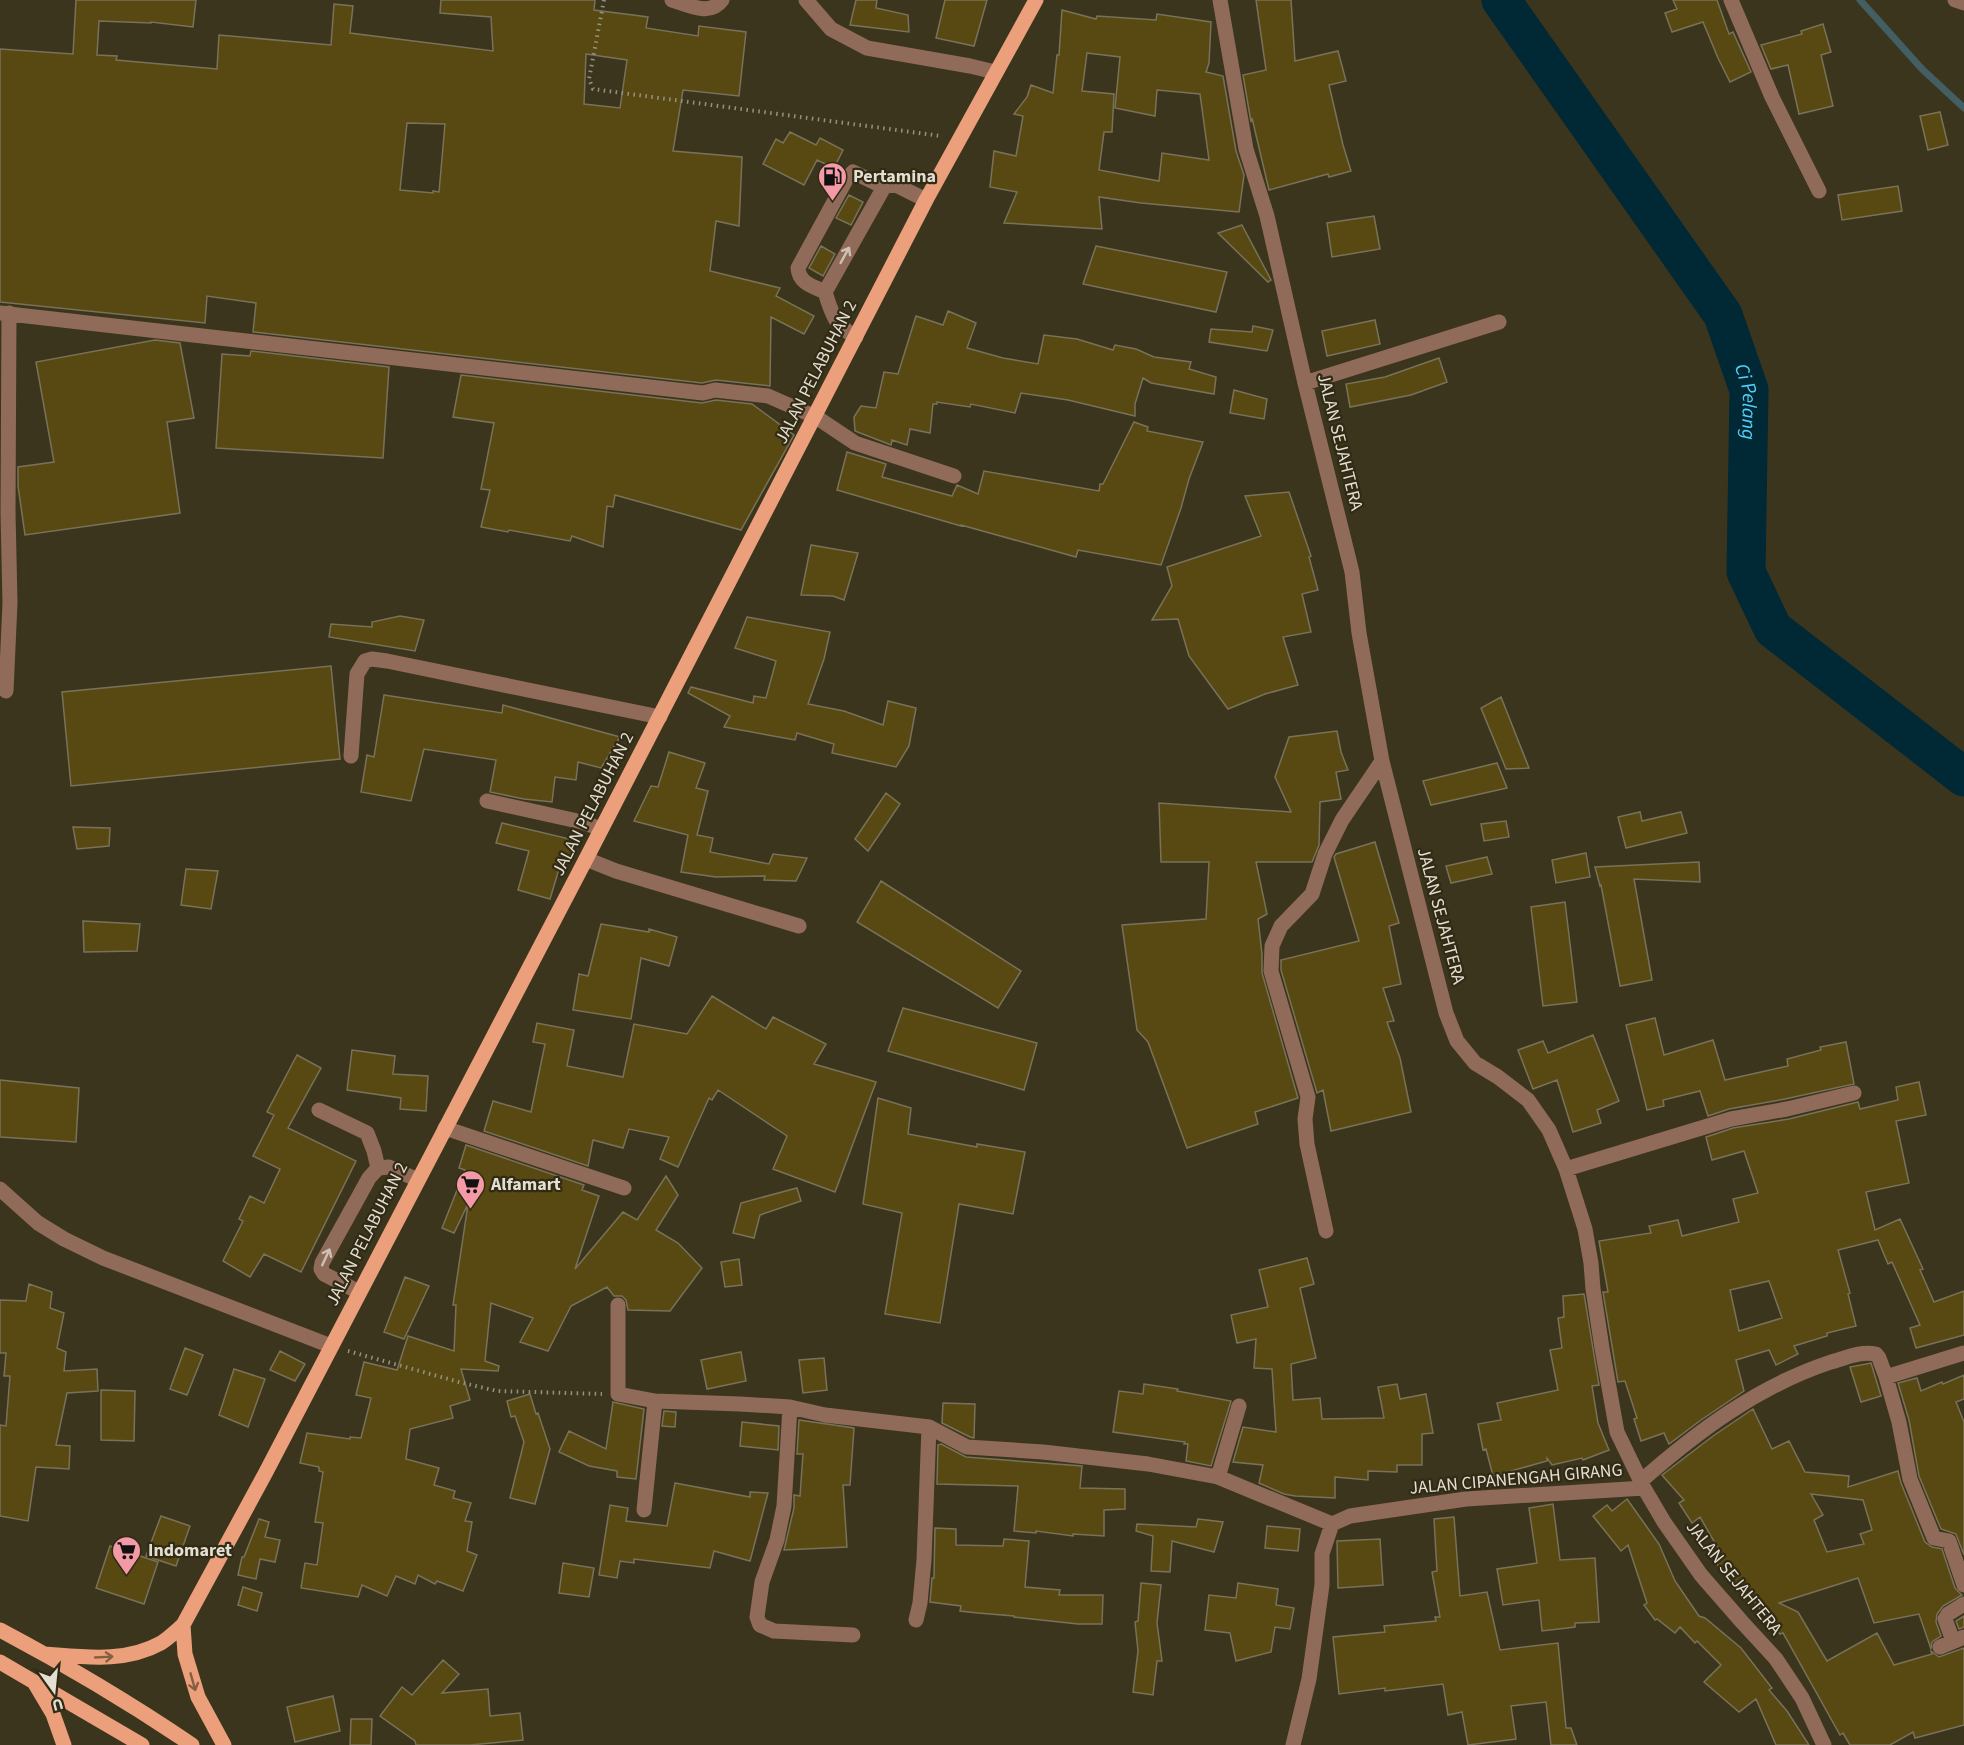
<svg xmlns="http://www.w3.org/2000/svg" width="1964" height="1745" font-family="'Source Sans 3',sans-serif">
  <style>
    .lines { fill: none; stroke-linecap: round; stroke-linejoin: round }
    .stream { stroke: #445f64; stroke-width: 7 }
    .river { stroke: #002835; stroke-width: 39 }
    .building { fill: #574911; stroke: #797259; stroke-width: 1.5; fill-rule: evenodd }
    .path { stroke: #979280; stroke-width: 4; stroke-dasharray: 1.5 4.5; stroke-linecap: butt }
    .minor { stroke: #916b5a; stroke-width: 15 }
    .major { stroke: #ec9f7b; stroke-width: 15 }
    .oneway { stroke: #cec2b4 }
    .oneway2 { stroke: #855f42 }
    .labels { text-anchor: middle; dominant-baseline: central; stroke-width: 4.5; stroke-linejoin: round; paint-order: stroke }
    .poi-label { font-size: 18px; font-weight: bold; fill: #e3dfd2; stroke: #312a14; text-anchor: start }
    .street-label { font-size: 18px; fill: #e3dfd2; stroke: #312a14 }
    .water-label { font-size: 20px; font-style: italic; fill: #54cff9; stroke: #312a14 }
  </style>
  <rect width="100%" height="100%" fill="#3b351e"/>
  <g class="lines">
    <path class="stream" d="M1860 0 1922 69 1964 108"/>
    <path class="river" id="s1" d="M1501 0 1723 315 1749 390 1746 572 1773 629 1964 777"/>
  </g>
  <path class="building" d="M76 0H196L193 27 151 22V23L99 21 97 55 117 56 116 60 217 69 219 35 331 45 334 4 353 6 350 33 493 51 491 17 440 13 441 0H595L594 10 648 17 646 28 698 36 699 26 746 32 739 96 683 90 673 151 742 157 739 226 716 221 710 271 780 288 776 296 814 316 804 334 771 317 770 386 716 380 702 383 253 332 256 303 207 296 205 323 0 302V49L73 54ZM586 54 627 60 620 108 584 104ZM407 123 445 124 439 192 433 191V193L400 190Z
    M856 0H877L876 8 908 15 909 32 850 25Z
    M945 0H987L974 46 936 38Z
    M1256 0H1291L1295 61 1338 51 1346 81 1329 85 1343 145 1351 171 1329 177 1328 174 1269 190 1252 118 1251 122 1243 75 1266 70Z
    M1673 0H1717L1729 34 1733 32 1751 72 1730 82 1718 58 1703 22 1672 32 1665 13 1677 9Z
    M1062 10 1096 19 1097 16 1156 20 1157 14 1211 22 1209 63 1206 72 1223 76 1236 151 1244 175 1239 212 1141 203 1099 197 1102 229 1004 223 1017 192 990 187 994 151 1016 156 1023 116 1014 114 1027 97 1031 85 1053 93 1057 55H1059ZM1087 53 1120 57 1115 108 1155 116 1157 90 1200 94 1209 160 1162 153 1159 181 1099 170 1104 132H1112L1114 94 1082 91Z
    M1823 24 1831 52 1821 55 1833 106 1799 114 1788 65 1771 69 1761 45 1802 34 1801 31Z
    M1940 112 1948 145 1928 150 1920 116Z
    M790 132 816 145 820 138 843 150 834 168 817 160 804 185 763 164 776 139 783 143Z
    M1898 186 1902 211 1842 220 1838 195Z
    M849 195 863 202 851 225 836 218Z
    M1374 216 1380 249 1332 257 1327 223Z
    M1242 225 1271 280 1268 282 1218 233Z
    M821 246 835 254 823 276 809 268Z
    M1096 246 1227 272 1216 312 1083 284Z
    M948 311 976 323 967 348 1003 358 1038 364 1044 335 1077 339 1113 350 1115 345 1136 349 1154 357 1191 362 1189 369 1216 377 1214 394 1151 383 1143 378 1135 404V416L1068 400 1021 393 1015 413 971 404 970 407 937 402V404H933L930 433 910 429 907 445 892 440 891 445 855 431 854 417 861 406 876 408 884 372 898 374 916 316 943 325Z
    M1375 320 1380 344 1327 356 1322 331Z
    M1253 326 1273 330 1267 351 1209 342 1211 329 1252 332Z
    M155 340 180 343 194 418 167 422 180 513 25 535 18 486V467L54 462 36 362Z
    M251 351 389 367 383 458 216 448 222 354 250 356Z
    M1439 358 1447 382 1411 395 1350 407 1346 384 1385 377Z
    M461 375 702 403 716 400 752 404 794 435 741 530 615 495 613 507 607 506 603 547 572 536 570 541 509 530 508 532 481 527 490 490 481 489 494 423 453 417Z
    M1234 390 1267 399 1264 419 1230 413Z
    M1134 422 1148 427 1147 431 1203 442 1189 479 1181 508 1161 565 1078 550 1076 557 961 525V526L837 490 847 452 886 464 882 477 952 496 957 485 978 494 984 471 1099 491 1100 484H1103Z
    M1289 492 1311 556 1309 557 1318 590 1302 594 1311 632 1283 637 1298 685 1265 694 1228 709 1189 656 1178 619 1152 620 1172 586 1167 567 1261 536 1245 496Z
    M811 545 858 553 844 600 833 596 801 595Z
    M400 616 424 620 415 651 329 637 331 624 372 627V622Z
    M747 617 830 632 824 659 808 704 844 711 883 725 888 701 916 708 909 746 896 767 832 753 834 744 797 733 795 740 724 727 730 716 688 693 691 687 753 703 754 696 766 698 776 661 735 648Z
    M331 666 340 759 71 786 62 692Z
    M384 695 502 713 503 705 620 737 601 768 578 762 576 780 555 777 552 802 524 799 490 792 496 760 424 749 411 801 361 792 367 755 374 757Z
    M1501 697 1529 768 1506 769 1481 708Z
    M1337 731 1341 752 1348 770 1336 772 1341 799 1320 802 1319 845 1312 862H1256L1267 914 1258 919 1262 954V973L1298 1098 1255 1112 1258 1124 1187 1148 1148 1042 1137 1030 1122 925 1206 919 1209 862H1161L1159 803 1291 812 1275 777 1289 737Z
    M669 752 705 763 696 788 708 791 697 835 713 838 710 852 769 864 773 854 807 858 796 881 764 880 765 876 716 877 681 872 688 835 634 821 651 786 658 787Z
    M1497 763 1507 788 1431 805 1423 781Z
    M886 793 900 804 868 851 855 839Z
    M1640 812 1642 821 1681 812 1687 833 1626 848 1618 817Z
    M1506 821 1509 837 1484 841 1481 824Z
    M502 823 574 840 569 861 562 859 550 899 518 890 529 851 496 843Z
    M73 827 110 828 109 846 77 849Z
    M1375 842 1399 923 1389 926 1401 984 1383 988 1394 1021 1387 1022 1400 1058 1411 1112 1331 1131 1323 1090 1317 1093 1281 970V960L1359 941 1334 857 1336 854Z
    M1586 853 1590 877 1556 883 1552 860Z
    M1487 857 1492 874 1451 883 1446 866Z
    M1699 862 1700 882 1634 879 1652 980 1620 986 1601 885 1600 886 1595 867Z
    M186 869 218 871 211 909 181 905Z
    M881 881 1021 971 998 1008 857 922Z
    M1565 902 1577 1002 1543 1006 1531 907Z
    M83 921 140 924 137 951 84 952Z
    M601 924 649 932V929L677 937 669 966 641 958 631 1019 573 1010 579 974 588 976Z
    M712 996 766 1029 773 1017 826 1044 814 1064 876 1082 835 1192 773 1169 787 1136 718 1090 712 1100 709 1098 678 1167 660 1159 669 1137 629 1129 623 1148 593 1140 588 1166 484 1131 493 1101 531 1112 545 1044 533 1042 537 1023 574 1030 567 1066 623 1077 634 1024 687 1034Z
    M903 1008 1037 1043 1024 1090 888 1051Z
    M1655 1018 1664 1055 1713 1040 1725 1080 1788 1066 1787 1059 1821 1050 1820 1047 1846 1042 1854 1084 1785 1099 1729 1109 1708 1116 1700 1091 1663 1100 1664 1106 1647 1110 1626 1025Z
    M1593 1035 1619 1101 1597 1110 1601 1123 1573 1132 1557 1080 1533 1089 1518 1050 1543 1041 1548 1053Z
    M352 1050 395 1056 393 1074 428 1076 426 1111 400 1109 401 1098 347 1090Z
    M297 1055 321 1068 288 1128 356 1161 301 1272 264 1254 250 1277 223 1261 243 1221 239 1219 250 1196 264 1203 280 1169 253 1156 274 1115 267 1112Z
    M0 1080 79 1088 76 1142 0 1137Z
    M1919 1082 1926 1115 1896 1121 1909 1183 1866 1192 1875 1230 1900 1219 1923 1269 1920 1270 1934 1302 1964 1291V1335L1916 1348 1910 1328 1920 1325 1892 1262 1888 1264 1878 1240 1838 1250 1850 1293 1848 1294 1856 1326 1827 1333V1336L1794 1346 1798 1354 1776 1365 1769 1350 1736 1360 1744 1391 1701 1420 1669 1444 1664 1433 1641 1441 1634 1419 1637 1418 1625 1381 1618 1382 1603 1292H1608L1599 1241 1651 1233 1649 1226 1678 1220 1682 1236 1739 1222 1733 1199 1758 1193 1744 1151 1712 1160 1706 1137 1733 1128 1789 1119 1858 1102 1860 1109 1898 1100 1896 1087ZM1769 1281 1782 1318 1739 1331 1730 1290Z
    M878 1098 911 1108 908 1134 977 1147V1144L1025 1152 1013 1214 959 1204 940 1323 885 1314 902 1213 863 1204Z
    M466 1145 584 1185 582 1190 599 1196 575 1269 623 1212 637 1220 666 1176 678 1195 656 1230 678 1243 702 1268 670 1311 628 1310 626 1300 622 1296H614L607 1287 571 1306 548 1351 520 1342 533 1318 491 1303 485 1361 499 1366 498 1371 461 1369 470 1400 450 1406 453 1418 410 1429 406 1459 439 1468 434 1485 455 1491 453 1498 471 1503 465 1521 472 1522 467 1551 477 1555 463 1591 437 1581 435 1584 418 1575 415 1584 396 1576 387 1596 362 1585 358 1597 301 1588 305 1563 317 1565 323 1523 315 1522 323 1472 319 1471V1467L300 1463 307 1433 350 1439V1437L361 1438 371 1398 356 1395 364 1362 397 1370 408 1336 454 1351 456 1305H453L468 1204 454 1233 442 1228 465 1170 459 1168Z
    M797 1188 801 1201 760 1215 754 1238 733 1233 741 1203Z
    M1307 1258 1314 1284 1300 1288 1316 1358 1291 1364 1293 1400 1320 1398 1322 1419 1384 1418 1378 1387 1397 1384 1400 1399 1426 1394 1433 1433 1422 1434V1465H1397V1472L1368 1471V1480L1335 1477V1498L1295 1496 1284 1494 1259 1483 1263 1465 1233 1462 1243 1427 1276 1432 1272 1369 1254 1368 1256 1339 1237 1343 1231 1315 1268 1307 1259 1270Z
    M739 1259 742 1285 725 1287 721 1262Z
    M405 1277 429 1286 404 1339 384 1332Z
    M29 1284 52 1292 50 1308 64 1313 57 1348 66 1352 64 1371 97 1369 98 1391 67 1393 56 1445 70 1446 69 1469 36 1467 28 1521 0 1516V1425L6 1426 10 1376H4L6 1353H0V1300L26 1301Z
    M1584 1294 1599 1385 1592 1386 1598 1423 1609 1450 1583 1460 1582 1458 1552 1465 1547 1458V1461L1493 1476 1486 1449 1483 1450 1478 1424 1501 1420 1497 1403 1558 1390 1550 1350 1562 1348 1558 1318 1564 1317 1563 1296Z
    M185 1348 203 1355 187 1395 170 1389Z
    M280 1351 305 1364 295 1381 270 1370Z
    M741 1352 746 1381 707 1389 701 1360Z
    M824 1358 827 1390 803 1393 799 1360Z
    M1871 1363 1881 1396 1861 1402 1850 1367Z
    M234 1369 265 1379 248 1427 219 1415Z
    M1964 1375V1399L1956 1402 1964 1422V1555L1956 1534 1941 1529 1919 1476 1909 1420 1898 1383 1917 1378 1921 1391 1942 1382 1943 1384Z
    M1144 1384 1178 1389 1177 1391 1231 1401 1211 1466 1186 1461 1188 1444H1184L1185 1442 1113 1432 1119 1391 1143 1394Z
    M101 1390 135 1391 134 1441 101 1440Z
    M530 1394 536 1414 538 1413 550 1449 535 1504 510 1498 524 1442 515 1416 511 1417 507 1401Z
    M613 1402 644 1409 636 1479 617 1477V1471L589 1466 559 1452 569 1431 606 1449Z
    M943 1403 975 1404 974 1438 970 1437 942 1423Z
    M1753 1409 1772 1449 1789 1441 1805 1472 1849 1476 1848 1487 1898 1471 1901 1483 1925 1542 1932 1547 1942 1549 1955 1588 1962 1595 1943 1606 1937 1614 1936 1622 1941 1636 1932 1642 1931 1649 1919 1614 1874 1623 1858 1578 1779 1603 1798 1612 1827 1661 1877 1633 1894 1665 1932 1654 1931 1651 1939 1657 1964 1648V1725L1915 1738 1913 1732 1890 1745H1850L1843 1733 1840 1735 1783 1633 1780 1634 1739 1582 1734 1583 1714 1561 1723 1557 1700 1517 1692 1523 1679 1503 1684 1500 1662 1475 1713 1436ZM1811 1494 1863 1500 1872 1530 1860 1534 1864 1544 1827 1552 1814 1520 1823 1515Z
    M664 1411 676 1412 675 1427 662 1426Z
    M799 1420 854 1428 850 1485H843L847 1547 784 1550 794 1508V1495L800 1496 803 1454H797Z
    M742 1422 779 1426 778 1450 740 1446Z
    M941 1444 966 1457 1082 1466 1080 1488 1125 1489V1509L1104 1510V1536L1073 1534V1536L1036 1531V1533L1014 1531 1018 1486 937 1484 938 1445Z
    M675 1483 750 1497V1492L768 1493 750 1561 714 1551 710 1568 634 1559V1563L620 1561 617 1578 599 1575 610 1505 628 1508 626 1521 667 1526Z
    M1627 1499 1659 1544 1675 1581 1699 1616 1705 1618 1741 1648 1772 1688 1769 1690 1787 1711 1809 1745H1776L1756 1699 1739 1712 1704 1682 1721 1665 1697 1641 1695 1643 1680 1627 1675 1633 1657 1619 1655 1620 1644 1605 1647 1603 1628 1545 1621 1551 1593 1516 1607 1505 1612 1511Z
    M1553 1504 1560 1560 1595 1558 1599 1622 1575 1623V1627L1542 1631 1539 1600 1503 1605 1497 1569 1537 1563 1529 1508Z
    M161 1516 190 1526 176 1566 146 1556Z
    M1454 1517 1460 1596 1487 1592 1500 1650 1558 1643 1566 1728H1571L1577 1745H1551L1546 1702 1511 1706 1516 1739 1468 1745 1462 1712 1448 1715 1443 1684 1385 1691V1688L1339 1694 1333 1637 1385 1632 1384 1626 1436 1621 1435 1617H1440L1432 1572 1437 1571 1434 1519Z
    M259 1519 269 1522 265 1537 280 1540 275 1562 260 1559 256 1579 238 1575 242 1557H244Z
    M1198 1519 1223 1522 1214 1552 1172 1541 1170 1572 1151 1571 1153 1536 1136 1531 1137 1524 1196 1527Z
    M1267 1526 1300 1529 1298 1551 1265 1548Z
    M935 1528 956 1529V1545L1003 1546 1004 1539 1029 1541 1025 1587 1060 1590 1059 1595H1103L1102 1624H1078L1014 1617V1616L978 1613 960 1611 961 1606 930 1602 932 1578H934Z
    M1380 1539 1383 1585 1338 1588 1337 1541Z
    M110 1546 158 1562 144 1604 96 1588Z
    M563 1563 594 1568 589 1597 559 1593Z
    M1141 1583 1161 1585 1157 1623 1162 1661H1157L1153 1695 1133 1692 1138 1651 1135 1622 1138 1621Z
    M1238 1583 1278 1589 1276 1605 1294 1608 1290 1629 1275 1627 1271 1652 1236 1661 1230 1633 1205 1630 1209 1595 1236 1598Z
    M243 1587 262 1593 257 1611 238 1605Z
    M1964 1616V1627L1959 1629 1956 1621Z
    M443 1660 459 1674 442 1693 488 1689 490 1716 520 1713 523 1740 470 1745H416L415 1741 380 1716 402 1687 412 1695Z
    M333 1696 340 1731 295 1742 287 1707Z
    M351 1719H372L371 1745H350Z"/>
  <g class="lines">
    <path class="path" d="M604 0 589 79 593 89 941 136
      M348 1351 459 1382 497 1391 602 1394"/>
    <path class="minor" d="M672 0C688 5 710 17 722 0
      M806 0 831 29 867 48 970 66 995 72
      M1220 0 1246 149 1267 216 1305 383 1352 572 1359 633 1382 761 1446 1013 1457 1041 1475 1063 1498 1077 1528 1100 1549 1130 1566 1169 1585 1229 1591 1263 1593 1289 1602 1348 1617 1432 1644 1488 1664 1522 1701 1575 1742 1622 1776 1659 1802 1698 1824 1745
      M1731 0 1772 97 1819 191
      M1955 0 1964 3
      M825 292C812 286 799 283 798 268L847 178 853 172 884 187
      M0 313 703 393 715 390 768 396 816 417 855 443 954 476
      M856 337C835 325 832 315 825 292L884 187 894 184 926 200
      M1305 383 1499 322
      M6 691 10 603 8 513 9 313
      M351 756 357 674 365 661 372 659 387 661 660 717
      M487 801 582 822 601 829
      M586 859 616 871 799 926
      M319 1110 367 1133 374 1151 378 1168
      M445 1128 624 1188
      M1566 1169 1731 1119 1787 1109 1854 1093
      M0 1189 38 1223 64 1239 103 1258 331 1346
      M1326 1231 1307 1144 1305 1119 1308 1097 1271 971 1272 946 1281 926 1312 894 1325 854 1342 820 1382 761
      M359 1292 324 1274 321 1269 322 1263 369 1178 378 1168 389 1167 418 1180
      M618 1305V1394L655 1401 740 1404 790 1407 825 1415 929 1427 967 1447 1043 1452 1148 1464 1218 1477 1332 1524
      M1886 1377 1899 1422 1910 1479 1934 1538 1949 1541 1964 1585
      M790 1407 784 1506 777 1540 762 1582 757 1617 760 1625 774 1631 853 1635
      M1218 1477 1239 1406
      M1641 1481C1698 1431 1758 1386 1831 1362 1846 1358 1860 1351 1876 1354L1879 1358 1886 1377 1964 1353
      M644 1510 655 1401
      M916 1620 920 1603 924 1560 929 1427
      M1953 1641 1945 1619 1948 1614 1964 1604
      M1940 1647 1964 1637
      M1293 1745 1309 1679 1322 1585V1554L1332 1524 1350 1516 1466 1499 1644 1488"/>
    <path class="major" d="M183 1625 185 1654 198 1697 224 1745
      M0 1630C66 1665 130 1703 192 1745
      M45 1654C85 1657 125 1663 161 1643 169 1638 176 1631 183 1625L266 1472 586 859 926 200 1036 0
      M0 1662 142 1745
      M34 1682 53 1714 64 1745"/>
  </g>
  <defs><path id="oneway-shaft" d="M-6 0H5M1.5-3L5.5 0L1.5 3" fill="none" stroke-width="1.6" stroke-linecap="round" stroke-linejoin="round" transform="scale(1.5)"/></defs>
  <g class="oneway">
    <use href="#oneway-shaft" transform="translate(845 255) rotate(-61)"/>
    <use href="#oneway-shaft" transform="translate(326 1257) rotate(-65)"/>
  </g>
  <g class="oneway2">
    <use href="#oneway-shaft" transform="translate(104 1657) rotate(-3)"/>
    <use href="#oneway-shaft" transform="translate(193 1682) rotate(74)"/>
  </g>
  <defs>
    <symbol id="fuel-pin" viewBox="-11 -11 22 30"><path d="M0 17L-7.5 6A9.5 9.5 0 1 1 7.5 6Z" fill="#f49aa6" stroke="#312a14"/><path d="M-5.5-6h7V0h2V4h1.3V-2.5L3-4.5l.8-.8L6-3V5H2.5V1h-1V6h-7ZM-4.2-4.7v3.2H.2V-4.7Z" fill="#111"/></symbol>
    <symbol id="supermarket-pin" viewBox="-11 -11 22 30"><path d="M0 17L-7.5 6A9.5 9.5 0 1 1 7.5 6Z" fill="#f49aa6" stroke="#312a14"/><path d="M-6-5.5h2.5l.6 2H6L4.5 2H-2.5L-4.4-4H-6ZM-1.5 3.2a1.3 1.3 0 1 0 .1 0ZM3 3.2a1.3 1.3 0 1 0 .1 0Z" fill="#111"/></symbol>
  </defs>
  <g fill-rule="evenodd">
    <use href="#fuel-pin" x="816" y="160" width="33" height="45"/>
    <use href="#supermarket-pin" x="454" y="1168" width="33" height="45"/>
    <use href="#supermarket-pin" x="110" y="1534" width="33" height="45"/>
  </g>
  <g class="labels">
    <g class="poi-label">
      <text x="853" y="176">Pertamina</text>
      <text x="491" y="1184">Alfamart</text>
      <text x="148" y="1550">Indomaret</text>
    </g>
    <g class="street-label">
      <text transform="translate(816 372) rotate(-63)">JALAN PELABUHAN 2</text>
      <text transform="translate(1340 442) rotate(76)">JALAN SEJAHTERA</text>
      <text transform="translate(593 804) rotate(-63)">JALAN PELABUHAN 2</text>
      <text transform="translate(1441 916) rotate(75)">JALAN SEJAHTERA</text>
      <text transform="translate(367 1234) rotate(-63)">JALAN PELABUHAN 2</text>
      <text transform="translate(1516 1479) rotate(-5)">JALAN CIPANENGAH GIRANG</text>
      <text transform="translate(1734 1578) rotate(51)">JALAN SEJAHTERA</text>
    </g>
    <g class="water-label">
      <text stroke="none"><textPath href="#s1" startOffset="476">Ci Pelang</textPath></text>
    </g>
  </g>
  <g transform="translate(54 1691) rotate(165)" stroke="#312a14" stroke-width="4.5" paint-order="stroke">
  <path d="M0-4.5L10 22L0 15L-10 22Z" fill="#e3dfd2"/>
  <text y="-9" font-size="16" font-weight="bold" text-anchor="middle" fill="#e3dfd2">U</text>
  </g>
</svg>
